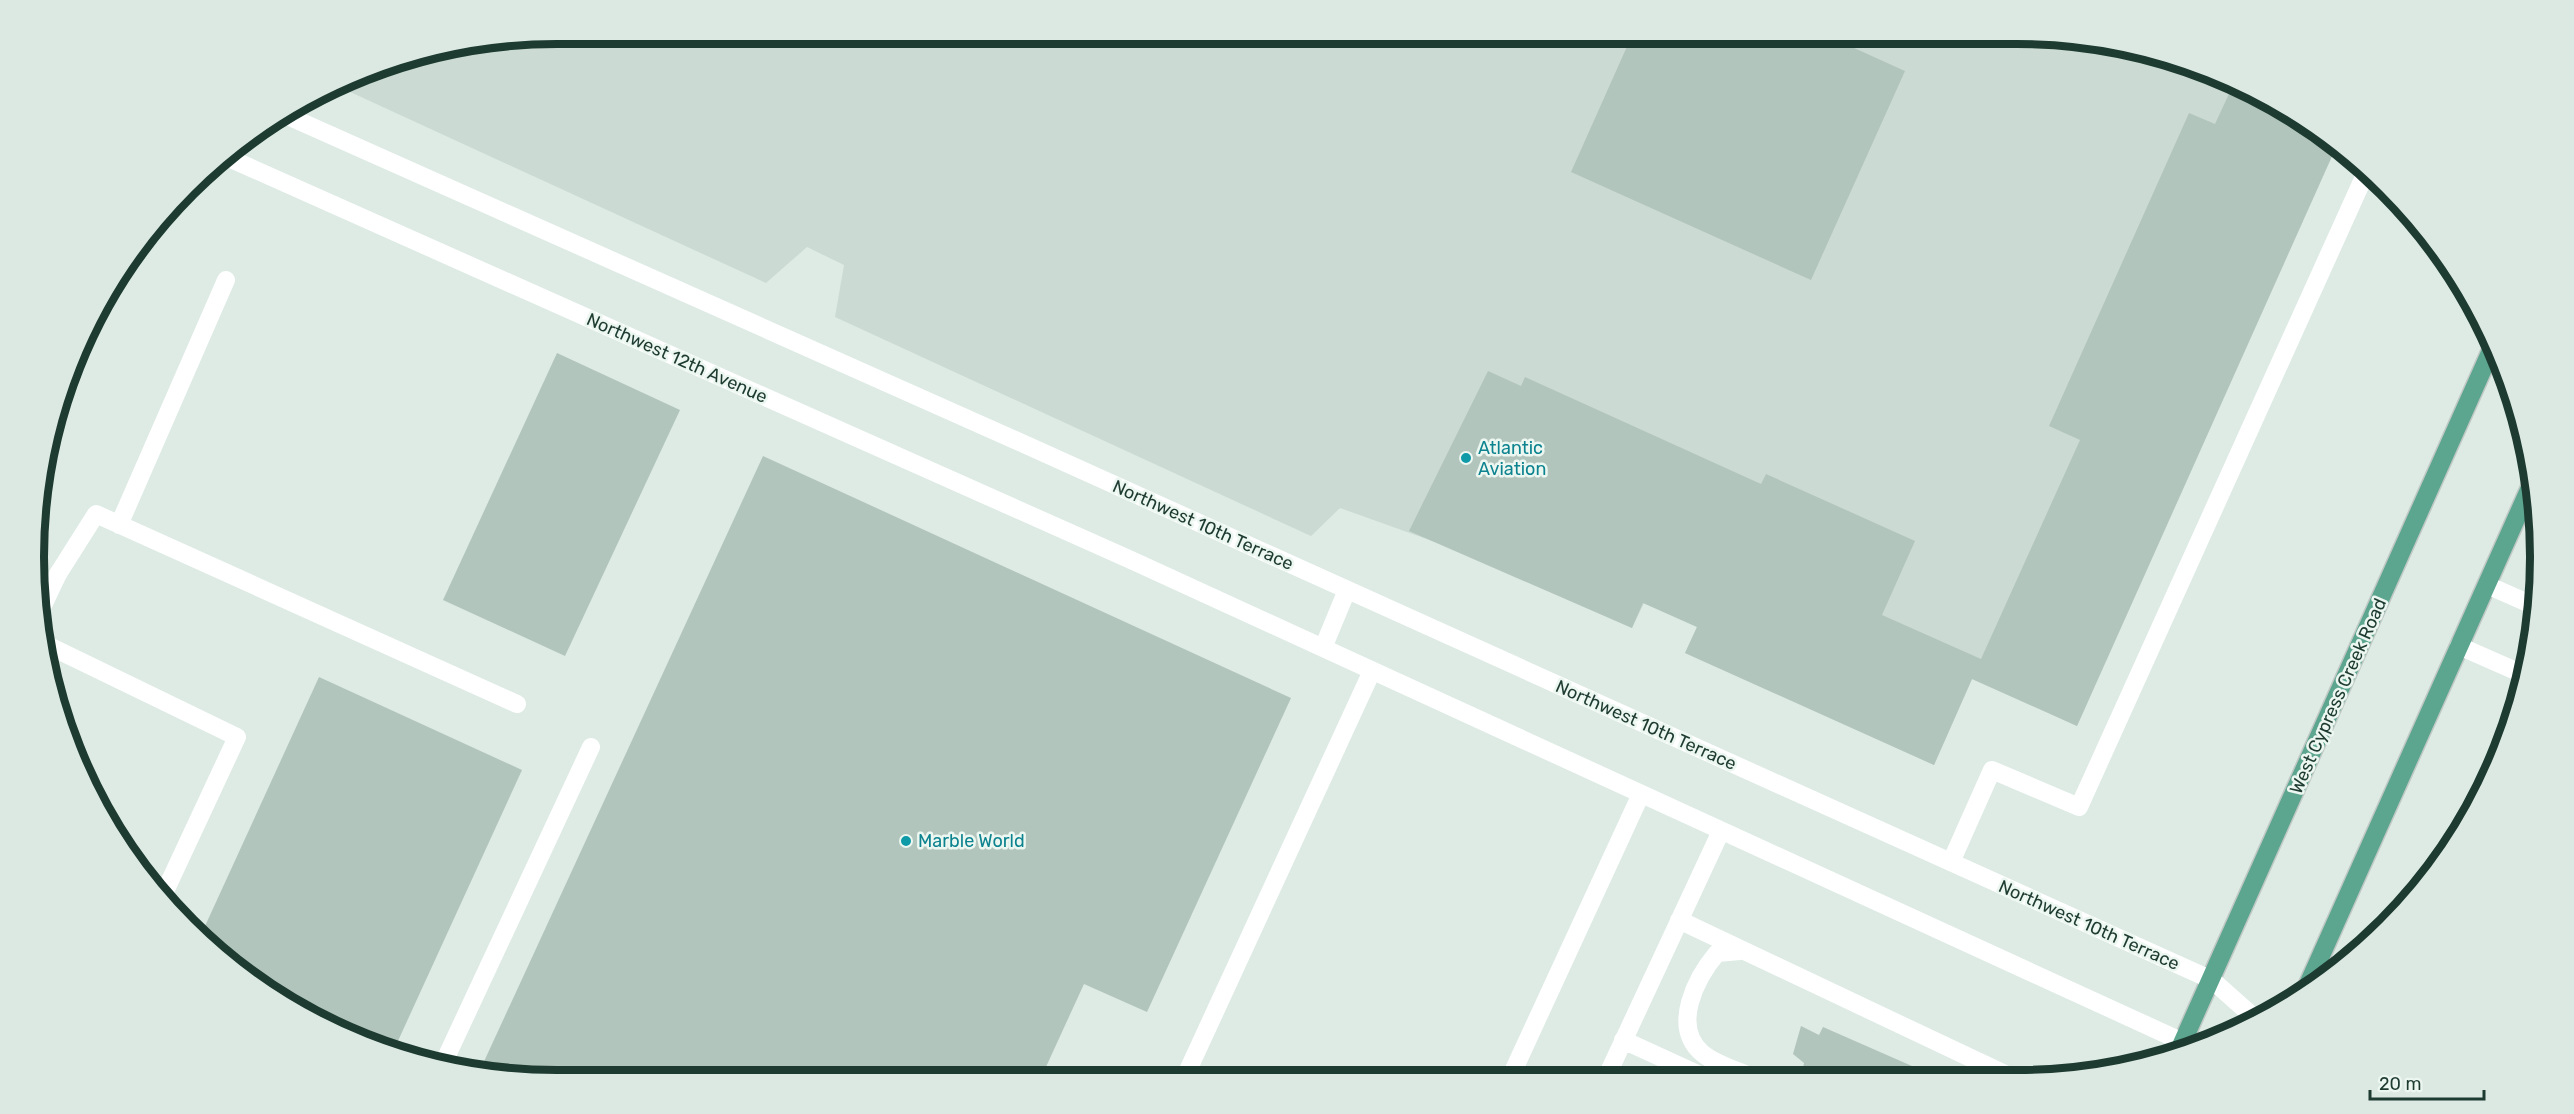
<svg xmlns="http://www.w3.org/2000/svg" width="2574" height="1114" font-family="Rubik,sans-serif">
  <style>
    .built { fill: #cbdad2 }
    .building { fill: #b2c5bc }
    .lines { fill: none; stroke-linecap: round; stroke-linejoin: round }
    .primary-casing { stroke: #c0c8c5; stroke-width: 21 }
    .service { stroke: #fff; stroke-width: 18 }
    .minor { stroke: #fff; stroke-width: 18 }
    .tertiary { stroke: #fff; stroke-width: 18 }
    .primary { stroke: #5ca58e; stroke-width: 18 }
    .culture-dot { fill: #0f9aa8; stroke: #edf7f1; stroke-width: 2 }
    .labels { text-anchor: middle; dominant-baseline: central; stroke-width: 5; stroke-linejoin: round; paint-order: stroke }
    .street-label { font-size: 18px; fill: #1d3b31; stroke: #edf7f1 }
    .culture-label { font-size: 18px; fill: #0d838f; stroke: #edf7f1; text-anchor: start }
    .rim { fill: none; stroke: #1d3b31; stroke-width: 8 }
  </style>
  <rect width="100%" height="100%" fill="#ddebe4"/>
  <path class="built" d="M557 33H2017L2186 61 2279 103 2337 145 2077 726 1972 679 1934 765 1685 653 1697 627 1644 603 1632 628 1449 547 1340 508 1311 536 835 317 844 265 807 247 766 283 335 85 388 61Z"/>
  <path class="building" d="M1633 33H1821L1905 71 1811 280 1571 172Z
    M2234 83 2279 103 2337 145 2077 726 1972 679 1934 765 1685 653 1697 627 1643 603 1632 628 1409 531 1488 371 1521 386 1525 377 1761 484 1766 474 1915 541 1882 615 1981 659 2080 440 2049 426 2189 113 2215 124Z
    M557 353 680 410 565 656 443 600Z
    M763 456 1291 698 1147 1012 1084 984 1040 1080 557 1081 481 1068Z
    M319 677 522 770 392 1054 238 973 200 937Z
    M1801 1026 1819 1035 1823 1027 1937 1077H1801L1804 1063 1793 1054Z"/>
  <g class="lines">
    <defs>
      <path id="primary" d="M2306 989 2533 481
        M2180 1048 2494 344"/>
    </defs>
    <use href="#primary" class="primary-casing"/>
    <path class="service" d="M119 525 226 280
      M58 574 96 514 517 704
      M2487 585 2537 607
      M41 642 237 737 161 900
      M2459 646 2525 675
      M1951 862 1992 770 2079 807 2368 168
      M1679 920 2011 1077
      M1740 951 1717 953C1696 978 1671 1026 1702 1053 1715 1064 1736 1070 1752 1077
      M1623 1040 1706 1078
      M444 1062 591 747
      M1510 1078 1641 794
      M1606 1078 1721 831
      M1184 1079 1372 671"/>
    <path class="minor" d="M39 614 58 574"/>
    <path class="tertiary" d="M281 113 1024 444 2212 980 2258 1021
      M222 155 1131 560 2183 1042H2199
      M1323 648 1347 590"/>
    <use href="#primary" class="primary"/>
  </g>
  <g class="culture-dot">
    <circle cx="1466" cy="458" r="6"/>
    <circle cx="906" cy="841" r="6"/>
  </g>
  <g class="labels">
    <g class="street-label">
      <text transform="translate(677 358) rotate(24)">Northwest 12th Avenue</text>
      <text transform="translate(1203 525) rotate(24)">Northwest 10th Terrace</text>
      <text transform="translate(2338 696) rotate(-66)">West Cypress Creek Road</text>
      <text transform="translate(1646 725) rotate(24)">Northwest 10th Terrace</text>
      <text transform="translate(2089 925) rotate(24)">Northwest 10th Terrace</text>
    </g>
    <g class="culture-label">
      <text x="1478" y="448">Atlantic<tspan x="1478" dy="21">Aviation</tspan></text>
      <text x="918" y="841">Marble World</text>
    </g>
  </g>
  <path d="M0 0H2574V1114H0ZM557 44H2017A513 513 0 0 1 2530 557V557A513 513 0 0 1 2017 1070H557A513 513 0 0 1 44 557V557A513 513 0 0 1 557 44Z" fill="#dce8e2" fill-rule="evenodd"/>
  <path class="rim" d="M557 44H2017A513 513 0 0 1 2530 557V557A513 513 0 0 1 2017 1070H557A513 513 0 0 1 44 557V557A513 513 0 0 1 557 44Z"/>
  <path d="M2370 1090v9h114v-9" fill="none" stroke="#1d3b31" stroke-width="3"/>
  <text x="2379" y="1090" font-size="18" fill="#1d3b31" stroke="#edf7f1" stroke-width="4.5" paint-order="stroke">20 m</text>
</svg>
